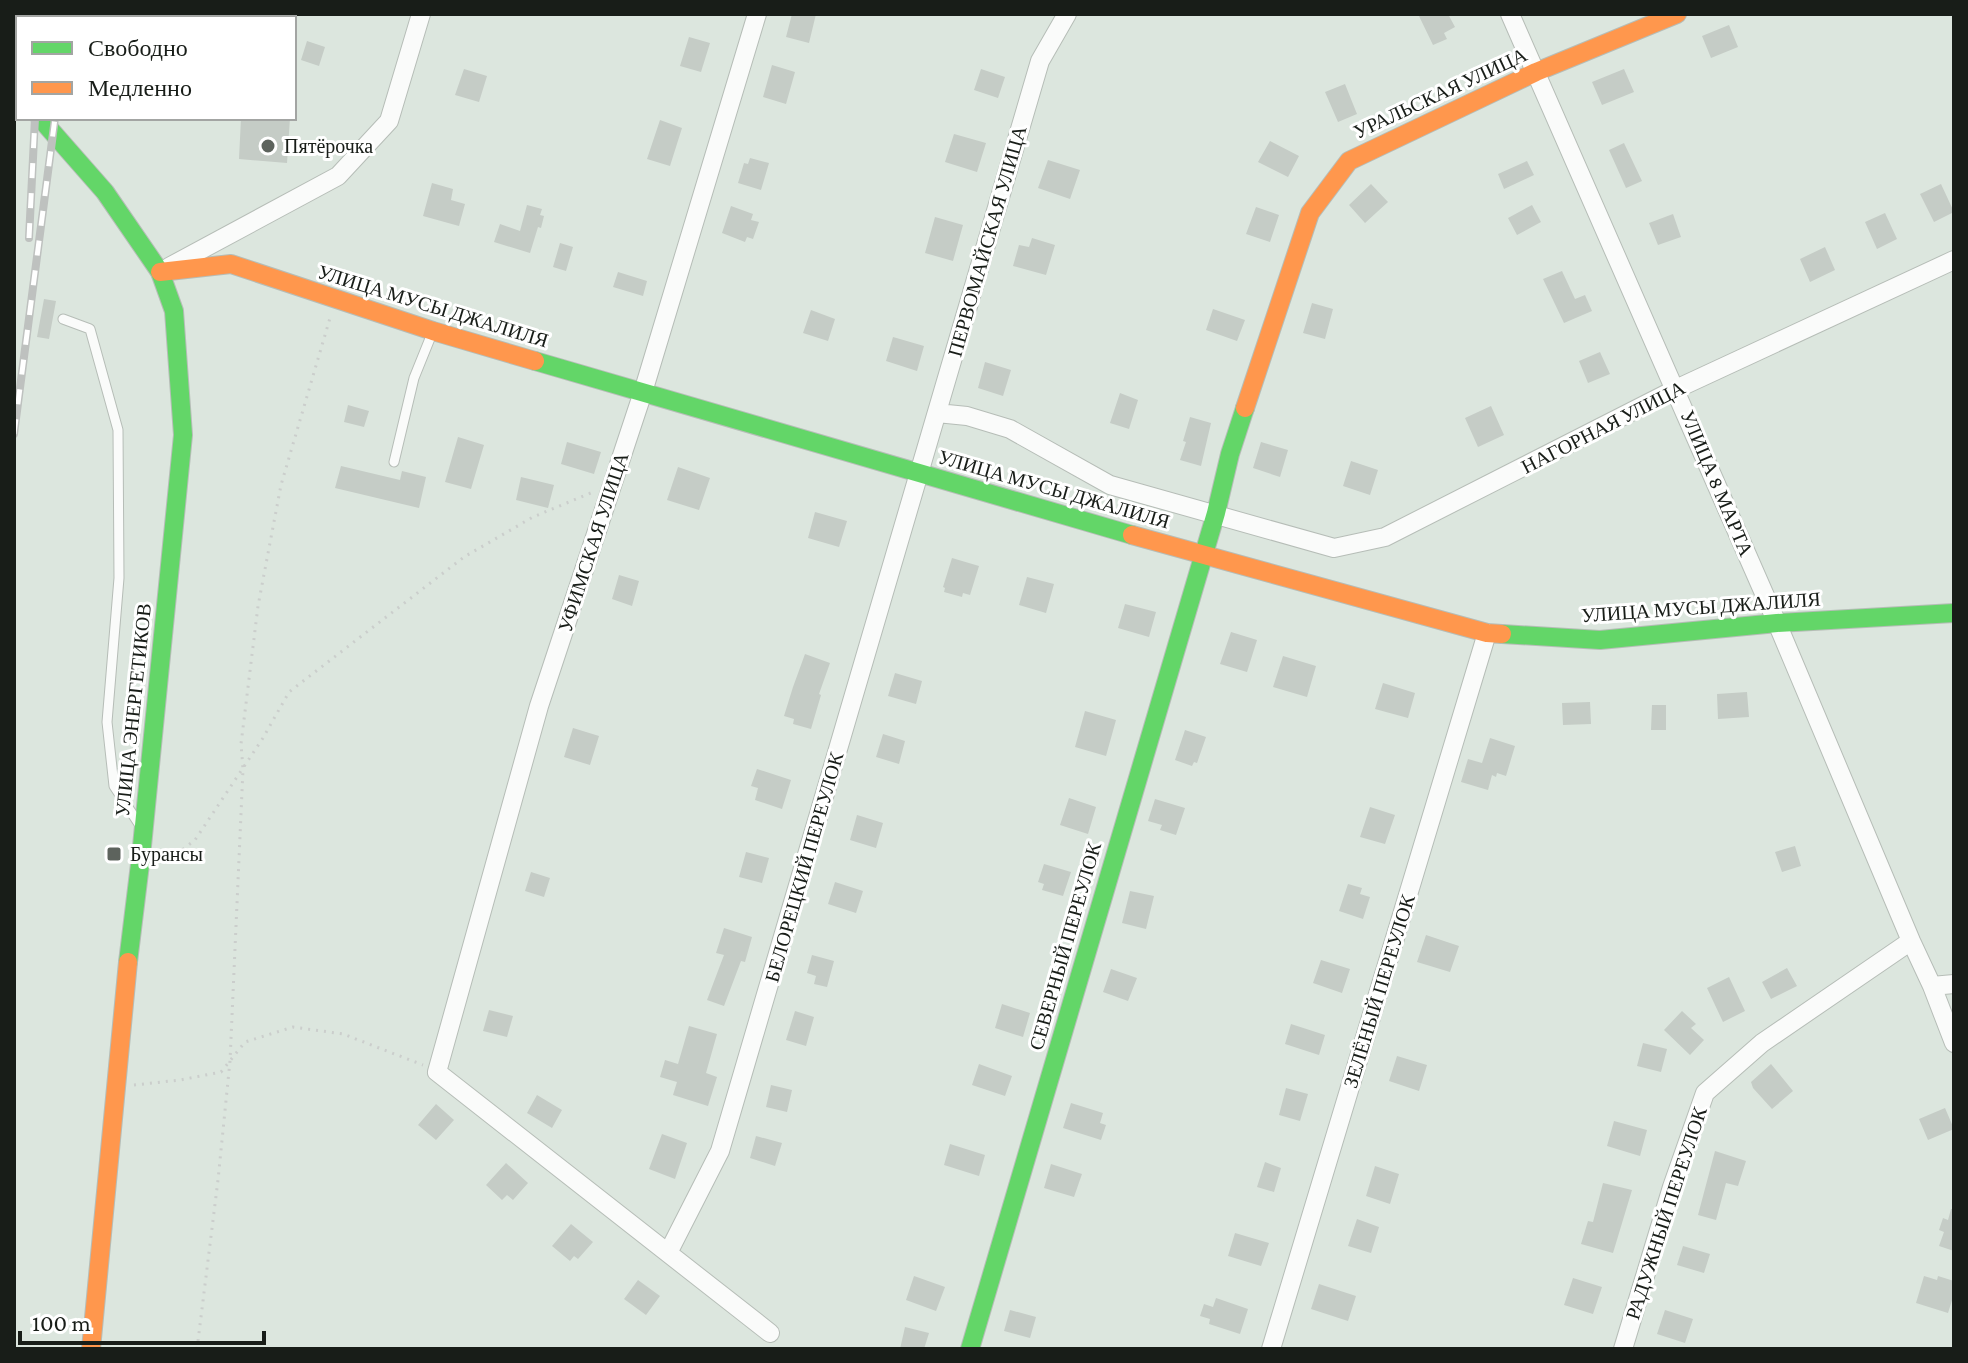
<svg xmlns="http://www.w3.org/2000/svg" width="1968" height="1363" font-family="'Crimson Pro',serif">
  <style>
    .building { fill: #c5ccc6 }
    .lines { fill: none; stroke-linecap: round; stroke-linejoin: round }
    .lane-casing { stroke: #b6bdb7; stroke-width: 11 }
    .street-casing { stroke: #b6bdb7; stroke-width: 20 }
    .fast-casing { stroke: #b6bdb7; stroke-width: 20 }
    .slow-casing { stroke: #b6bdb7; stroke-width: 20 }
    .path { stroke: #cbcecc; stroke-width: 3; stroke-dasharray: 2 6; stroke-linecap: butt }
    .lane { stroke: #fafbfa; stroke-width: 9 }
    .street { stroke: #fafbfa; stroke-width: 18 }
    .fast { stroke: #63d668; stroke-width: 18 }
    .slow { stroke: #ff974d; stroke-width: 18 }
    .rail-casing { stroke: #bec1bf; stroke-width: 8 }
    .rail { stroke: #fff; stroke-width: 5; stroke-dasharray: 15; stroke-linecap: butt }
    .poi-dot { fill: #5d635d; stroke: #fff; stroke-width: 3 }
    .labels { text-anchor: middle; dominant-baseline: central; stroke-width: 6; stroke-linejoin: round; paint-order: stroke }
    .street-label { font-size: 20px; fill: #181d18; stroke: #fff }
    .poi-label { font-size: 20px; fill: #181d18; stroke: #fff; text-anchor: start }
  </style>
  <rect width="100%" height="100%" fill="#dce6de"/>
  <path class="building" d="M792 14H816L809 43 786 37Z
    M1418 14H1448L1455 27 1444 33 1447 39 1433 45Z
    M1729 25 1738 47 1711 58 1702 36Z
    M689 37 710 43 701 72 680 66Z
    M307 41 325 47 319 66 301 60Z
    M772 65 795 72 786 104 763 97Z
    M464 69 487 76 479 102 455 95Z
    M981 69 1005 77 998 98 974 90Z
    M1624 69 1634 92 1602 105 1592 82Z
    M1345 84 1357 114 1338 122 1325 92Z
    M241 118H290L287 163 239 159Z
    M660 120 682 128 670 166 647 159Z
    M954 134 986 143 977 172 945 162Z
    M1270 141 1299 156 1288 177 1258 162Z
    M1624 143 1642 181 1626 188 1609 150Z
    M750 158 769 163 761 190 738 183 744 163 748 164Z
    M1048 160 1080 170 1070 199 1038 188Z
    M1527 161 1534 175 1504 189 1498 174Z
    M432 183 453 189 451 200 465 204 459 226 423 216Z
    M1371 184 1388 202 1365 223 1349 205Z
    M1941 184 1954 212 1934 222 1920 194Z
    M527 205 542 209 540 215 544 216 541 228 538 227 530 253 494 242 500 224 520 231Z
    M1532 205 1541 222 1517 235 1508 218Z
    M731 206 753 214 751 220 759 222 753 239 747 237 745 242 722 233Z
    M1256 207 1279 215 1270 242 1246 234Z
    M1885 213 1897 239 1877 249 1865 222Z
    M1673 214 1681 237 1658 245 1649 223Z
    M935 217 963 225 953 261 925 253Z
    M1032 238 1055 245 1046 275 1013 266 1019 245 1029 247Z
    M560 243 573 247 566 271 553 267Z
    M1825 247 1835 270 1810 282 1800 259Z
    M1562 271 1575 299 1585 295 1592 311 1564 323 1543 279Z
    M618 272 647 281 643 296 613 287Z
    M44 299 56 301 49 339 37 337Z
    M1312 303 1333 309 1325 339 1303 333Z
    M1213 309 1245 320 1237 341 1206 330Z
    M811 310 835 319 828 341 803 333Z
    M893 337 924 346 917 371 886 361Z
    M1600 352 1610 374 1588 383 1579 361Z
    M985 362 1011 370 1003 396 978 388Z
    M1120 393 1138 400 1129 429 1110 423Z
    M348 405 369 411 364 427 344 422Z
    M1491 406 1504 435 1478 447 1465 418Z
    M1190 417 1211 423 1201 466 1180 460 1186 442 1183 441Z
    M458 437 484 445 471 489 445 482Z
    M567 442 601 452 594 474 561 464Z
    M1261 442 1288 450 1280 477 1253 468Z
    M1351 461 1378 470 1370 495 1343 486Z
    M341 466 400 480 402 471 426 477 419 508 335 488Z
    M678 467 710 478 699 510 667 500Z
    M521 477 554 485 548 508 516 500Z
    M815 512 847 521 839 547 808 538Z
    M952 558 979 566 970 595 963 593 962 597 944 592 945 588 943 587Z
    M619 575 639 581 632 606 612 599Z
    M1027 577 1054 584 1046 613 1019 605Z
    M1125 604 1156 612 1149 637 1118 628Z
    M1231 632 1257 640 1247 672 1220 664Z
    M805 654 830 663 819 694 821 695 811 729 793 724 794 719 784 716 793 687Z
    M1283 656 1316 666 1307 697 1273 687Z
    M895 673 922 681 916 704 888 696Z
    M1383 683 1415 693 1408 718 1375 709Z
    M1747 692 1749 717 1718 719 1717 694Z
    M1590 702 1591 724 1563 725 1562 703Z
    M1652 705H1666V730H1651Z
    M1085 711 1116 720 1106 756 1075 747Z
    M573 728 599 736 590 765 564 757Z
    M1185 730 1206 737 1197 763 1194 762 1192 766 1175 760Z
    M883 734 905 741 899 764 876 757Z
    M1490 738 1515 746 1506 776 1497 773 1496 777 1492 775 1488 790 1461 782 1468 759 1482 763Z
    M757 769 791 780 782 809 755 800 758 788 751 786Z
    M1069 798 1096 807 1088 834 1060 825Z
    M1155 799 1185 808 1176 835 1160 830 1162 825 1148 821Z
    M1370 807 1395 815 1385 844 1360 837Z
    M857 815 883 823 876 848 850 840Z
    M1795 846 1801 866 1782 872 1775 852Z
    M746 852 769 858 762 883 739 877Z
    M1044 864 1071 872 1063 896 1042 890 1044 884 1038 882Z
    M531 872 550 878 544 897 525 891Z
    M835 882 863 891 856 913 828 904Z
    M1348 884 1362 888 1360 894 1370 897 1363 919 1339 911Z
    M1130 891 1154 896 1146 929 1122 923Z
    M724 928 752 937 745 962 741 961 724 1006 707 1000 724 955 716 953Z
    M1426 935 1459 946 1450 972 1417 962Z
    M812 955 834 961 827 987 814 984 816 976 807 973Z
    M1321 960 1350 969 1342 993 1313 983Z
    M1787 968 1797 986 1771 999 1762 982Z
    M1111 969 1137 978 1128 1001 1103 992Z
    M1729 977 1745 1011 1723 1022 1707 988Z
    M1002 1004 1030 1013 1023 1037 995 1028Z
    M489 1010 513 1016 507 1037 483 1031Z
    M795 1011 814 1017 806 1046 786 1040Z
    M1682 1011 1696 1024 1691 1028 1704 1040 1690 1055 1664 1030Z
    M1291 1024 1325 1035 1319 1055 1285 1044Z
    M689 1026 717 1034 706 1073 717 1077 708 1106 673 1095 677 1082 660 1077 665 1060 678 1064Z
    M1643 1043 1667 1049 1661 1072 1637 1066Z
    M1397 1056 1427 1065 1419 1091 1389 1081Z
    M979 1064 1012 1076 1005 1096 972 1085Z
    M1771 1064 1793 1091 1772 1109 1753 1088 1751 1082Z
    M771 1085 792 1090 787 1112 766 1107Z
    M1286 1088 1308 1094 1300 1121 1279 1115Z
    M537 1095 562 1110 552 1128 527 1113Z
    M1071 1103 1103 1113 1100 1123 1106 1125 1101 1140 1063 1128Z
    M436 1104 454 1120 436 1140 418 1125Z
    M1945 1108 1954 1129 1928 1140 1919 1119Z
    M1614 1121 1647 1130 1640 1156 1607 1146Z
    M662 1134 687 1143 675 1179 649 1169Z
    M756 1136 782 1143 775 1166 750 1158Z
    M950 1144 985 1155 979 1176 944 1165Z
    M1715 1151 1746 1161 1738 1186 1726 1183 1716 1220 1698 1215Z
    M1265 1162 1281 1168 1274 1192 1257 1187Z
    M506 1163 528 1183 513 1200 507 1195 502 1200 486 1185Z
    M1051 1164 1082 1174 1074 1197 1044 1188Z
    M1375 1166 1399 1174 1390 1204 1366 1196Z
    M1603 1183 1632 1190 1613 1253 1581 1244 1588 1221 1593 1222Z
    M1951 1209H1954V1251L1939 1246 1944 1232 1939 1230 1943 1218 1948 1220Z
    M1357 1219 1379 1227 1371 1253 1348 1246Z
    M571 1224 593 1242 578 1259 574 1256 570 1261 552 1246Z
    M1235 1233 1269 1243 1261 1266 1228 1256Z
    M1683 1246 1710 1254 1704 1273 1677 1265Z
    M914 1276 945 1287 936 1311 906 1300Z
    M1924 1276 1937 1280 1938 1276 1954 1281V1294L1948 1313 1916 1303Z
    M1573 1278 1602 1287 1593 1314 1564 1305Z
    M638 1280 660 1296 646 1315 624 1299Z
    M1319 1284 1356 1296 1348 1321 1311 1309Z
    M1216 1298 1248 1309 1240 1334 1209 1324 1210 1319 1200 1316 1204 1304 1213 1307Z
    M1010 1310 1036 1317 1030 1338 1004 1331Z
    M1665 1310 1693 1319 1685 1343 1657 1334Z
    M905 1327 929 1333 924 1349H900Z"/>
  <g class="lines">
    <defs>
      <path id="lane" d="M63 319 90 329 118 430 119 578 107 722 114 786 139 824
        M394 462 414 378 433 331"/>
      <path id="street" d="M757 14 643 392 539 706 437 1072 770 1333
        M1510 14 1777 623 1911 941 1932 986 1954 1043
        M169 267 338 176 389 121 421 14
        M937 413 967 416 1010 429 1110 485 1334 548 1385 537 1676 389 1954 260
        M1932 986 1954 984
        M668 1253 720 1151 1040 61 1067 14
        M1271 1349 1487 633
        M1623 1349 1672 1187 1705 1093 1762 1043 1911 941"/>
      <path id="fast" d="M40 118 105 192 160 272 174 311 183 435 141 856 128 962
        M535 361 1132 535
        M1502 634 1600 640 1777 623 1954 613
        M970 1349 1216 513 1230 454 1245 408"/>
      <path id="slow" d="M14 76 18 83
        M160 272 231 264 433 331 535 361
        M1245 408 1310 213 1349 161 1536 72 1677 14
        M1132 535 1487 633 1502 634
        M91 1349 128 962"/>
    </defs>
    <use href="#lane" class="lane-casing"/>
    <use href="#street" class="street-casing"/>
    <use href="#fast" class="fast-casing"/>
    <use href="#slow" class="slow-casing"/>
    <path class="path" d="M161 856H174L195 840 263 738 289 692 464 557 533 517 593 492
      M134 1085 180 1080 221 1072 245 1042 293 1027 343 1034 423 1065
      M197 1349 218 1180 230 1061 243 769 241 744 258 606 281 485 330 318"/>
    <use href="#lane" class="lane"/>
    <use href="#street" class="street"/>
    <use href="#fast" class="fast"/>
    <use href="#slow" class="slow"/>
    <defs>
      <path id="rail" d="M36 18V14
        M69 18V14
        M29 238 35 118
        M14 434 55 118"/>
    </defs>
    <use href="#rail" class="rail-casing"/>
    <use href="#rail" class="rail"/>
  </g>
  <g class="poi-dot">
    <circle cx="268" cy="146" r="8"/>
    <rect x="106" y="846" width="16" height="16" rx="4"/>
  </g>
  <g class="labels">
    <g class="street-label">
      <text transform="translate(1440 93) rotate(-25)">УРАЛЬСКАЯ УЛИЦА</text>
      <text transform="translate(987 241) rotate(-74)">ПЕРВОМАЙСКАЯ УЛИЦА</text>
      <text transform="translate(433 306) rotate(17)">УЛИЦА МУСЫ ДЖАЛИЛЯ</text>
      <text transform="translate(1603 427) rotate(-27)">НАГОРНАЯ УЛИЦА</text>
      <text transform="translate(1717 483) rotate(67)">УЛИЦА 8 МАРТА</text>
      <text transform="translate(1054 489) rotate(16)">УЛИЦА МУСЫ ДЖАЛИЛЯ</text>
      <text transform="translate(593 542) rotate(-72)">УФИМСКАЯ УЛИЦА</text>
      <text transform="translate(1701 607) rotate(-4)">УЛИЦА МУСЫ ДЖАЛИЛЯ</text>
      <text transform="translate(133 710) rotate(-84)">УЛИЦА ЭНЕРГЕТИКОВ</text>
      <text transform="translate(804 867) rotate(-74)">БЕЛОРЕЦКИЙ ПЕРЕУЛОК</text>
      <text transform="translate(1065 946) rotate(-74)">СЕВЕРНЫЙ ПЕРЕУЛОК</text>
      <text transform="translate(1379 991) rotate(-73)">ЗЕЛЁНЫЙ ПЕРЕУЛОК</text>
      <text transform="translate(1666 1213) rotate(-72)">РАДУЖНЫЙ ПЕРЕУЛОК</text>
    </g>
    <g class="poi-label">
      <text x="284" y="146">Пятёрочка</text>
      <text x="130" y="854">Бурансы</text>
    </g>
  </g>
  <rect width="1968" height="1363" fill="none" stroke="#181d18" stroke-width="32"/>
  <rect x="16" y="16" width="280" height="104" fill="#ffffff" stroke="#a3a5a3" stroke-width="2"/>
  <rect x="32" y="42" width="40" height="12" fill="#63d668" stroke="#a3a5a3" stroke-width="2"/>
  <text x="88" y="56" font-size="24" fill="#181d18">Свободно</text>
  <rect x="32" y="82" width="40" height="12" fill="#ff974d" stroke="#a3a5a3" stroke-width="2"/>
  <text x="88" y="96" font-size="24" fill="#181d18">Медленно</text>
  <path d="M20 1331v12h244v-12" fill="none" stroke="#181d18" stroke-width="4"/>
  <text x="32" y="1331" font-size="24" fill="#181d18" stroke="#ffffff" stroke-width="6" paint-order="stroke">100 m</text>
</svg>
